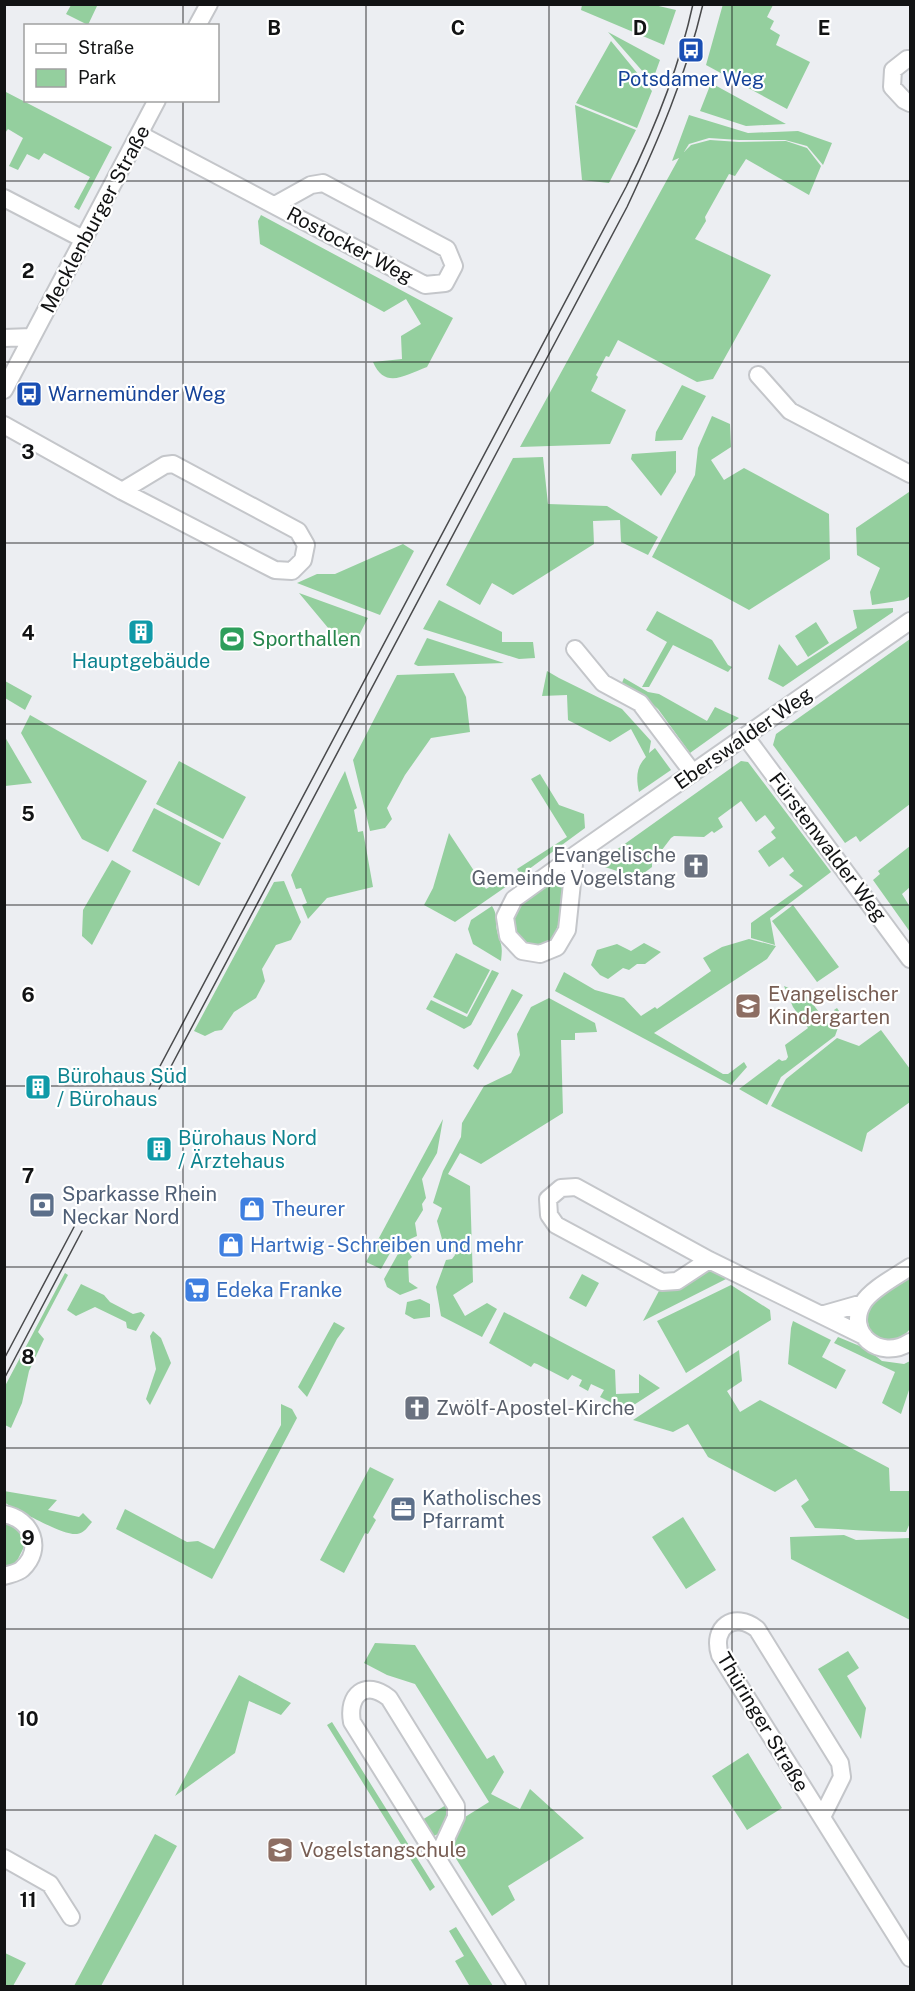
<svg xmlns="http://www.w3.org/2000/svg" width="915" height="1991" font-family="'Public Sans',sans-serif">
  <style>
    .green { fill: #94cf9e }
    .lines { fill: none; stroke-linecap: round; stroke-linejoin: round }
    .minor-casing { stroke: #c4c6ca; stroke-width: 20 }
    .minor { stroke: #fff; stroke-width: 16 }
    .tram { stroke: #494a4c; stroke-width: 1.5 }
    .grid { fill: none; stroke: #121314; stroke-width: 1.5; stroke-opacity: 0.55 }
    .labels { text-anchor: middle; dominant-baseline: central; stroke-width: 4.5; stroke-linejoin: round; paint-order: stroke }
    .transit-label { font-size: 20px; fill: #164399; stroke: #fff }
    .street-label { font-size: 20px; fill: #121314; stroke: #fff }
    .leisure-label { font-size: 20px; fill: #27864d; stroke: #fff; text-anchor: start }
    .culture-label { font-size: 20px; fill: #0d838f; stroke: #fff; text-anchor: start }
    .worship-label { font-size: 20px; fill: #5b616d; stroke: #fff; text-anchor: end }
    .education-label { font-size: 20px; fill: #785e54; stroke: #fff; text-anchor: start }
    .service-label { font-size: 20px; fill: #4e5e75; stroke: #fff; text-anchor: start }
    .shop-label { font-size: 20px; fill: #366cbe; stroke: #fff; text-anchor: start }
    .grid-label { font-size: 20px; text-anchor: middle; font-weight: bold; fill: #121314; stroke: #fff; stroke-width: 4.5; stroke-linejoin: round; paint-order: stroke }
  </style>
  <rect width="100%" height="100%" fill="#eceef2"/>
  <path class="green" d="M650 4 676 10 664 45 581 10 582 5Z
    M723 4 773 5 767 17 774 21 770 29 780 35 776 45 810 62 787 109 706 65Z
    M71 5H94L97 6 88 25 66 14Z
    M608 32 660 60 652 82Z
    M611 41 652 91 637 128 576 103Z
    M711 83 786 124 746 126 700 111Z
    M4 91 112 147 79 210 74 207 90 177 44 153 39 160 27 154 18 170 9 166 23 138 8 129 5 133Z
    M575 105 636 130 609 183 582 180Z
    M689 115 748 133 798 131 832 143 823 165 807 146 785 140H739L709 138 689 144 684 152 691 145 710 140 739 142 786 141 807 148 821 166 809 195 746 159 735 176 729 174 705 217 706 221 695 239 771 275 713 379 697 382 618 340 609 357 606 356 596 375 598 377 591 391 626 410 610 444 520 447 679 158 672 161Z
    M261 215 453 318 427 367C405 375 385 390 373 362L402 359 401 336 421 324 406 299 384 312 260 244 258 221Z
    M682 385 706 396 682 440 655 441 656 432Z
    M712 416 730 424 731 447 711 460 724 480 744 468 829 514 830 559 749 610 652 557 695 475 698 448Z
    M676 451V472L661 496 631 459 632 454Z
    M543 457 548 504 607 506 658 537 648 555 621 542 620 520 593 521 594 544 513 595 492 583 480 605 446 585 513 458Z
    M909 492 910 493V596L904 600 872 605 870 592 880 568 857 555 856 528Z
    M403 544 414 551 380 615 297 583 317 574H335Z
    M299 593 368 618 354 645 329 629Z
    M439 600 502 632V642H533L535 658 519 659 423 629Z
    M893 608V612L783 687 768 679 779 644 797 666 857 628 853 610Z
    M657 611 712 640 728 665 732 667 728 672 673 645 649 687H642L667 642 646 630Z
    M816 622 829 643 808 657 795 636Z
    M427 638 504 663 418 666 414 664Z
    M910 639V804L860 842 856 836 845 843 773 745 776 734Z
    M547 671 559 678 622 709 651 741 649 753 655 748 671 770 639 792C636 778 636 767 646 757L631 729 610 742 568 720 567 695 542 696Z
    M454 673 466 697 470 732 431 738 405 775 387 808 392 819 385 828 370 831 353 760 397 675Z
    M624 678 648 692 659 694 707 721 715 707 739 718 690 753 658 709 643 696 621 685Z
    M5 681 32 696 25 710 5 698Z
    M30 715 147 781 108 852 82 839 21 733Z
    M5 737 32 783 5 786Z
    M179 761 246 797 223 839 156 804Z
    M741 761 748 762 831 872 770 918 775 945 751 938V923L803 886 789 875 794 871 783 857 769 867 758 851 776 838 771 832 775 828 765 815 756 822 741 801 718 818 723 827 714 833 712 831 704 837 674 836 671 838 652 863V867L644 873H623L602 866 605 858Z
    M345 771 357 808 354 810 358 832 363 831 373 887 327 898 308 919 302 905 307 903 301 888 296 889 291 875Z
    M540 774 559 805 584 814 585 828 521 875 517 869 567 837 531 779Z
    M154 808 221 843 199 886 132 851Z
    M449 833 486 889 503 879 507 886 455 922 424 905 433 888Z
    M910 846V887L902 894 910 907V932L873 880 880 874 878 871Z
    M112 860 131 871 92 945 82 936 83 910Z
    M555 880 565 886C561 913 558 970 515 935L512 919 519 905Z
    M284 881 301 922 291 940 276 945 262 969 265 981 256 998 234 1012 222 1030 215 1031 205 1036 194 1031 274 882Z
    M793 905 839 967 817 982 772 921Z
    M492 906C498 915 495 921 497 931 501 946 503 944 501 961L473 944 468 929 471 920Z
    M749 939 776 946 767 959 654 1033 723 1074H728L744 1062 747 1067 731 1085 555 991 564 972 595 990 624 998 641 1016 655 1007 657 1009 711 971 703 958 722 947Z
    M644 943 661 952 645 964H637L629 970 623 968 608 979 600 975 591 965 597 950 617 944 631 951Z
    M456 953 490 970 467 1014 433 997Z
    M492 970 499 973 471 1025 464 1029 426 1009 431 1000 467 1017Z
    M784 986 806 995 831 1028 841 1021 834 1010 837 1008 845 1020 839 1025 835 1036 781 1077 767 1105 739 1089 779 1059 782 1061 786 1060 788 1057 785 1045 808 1028 793 1007Z
    M512 989 523 995 478 1070 473 1066Z
    M549 998 595 1023 597 1032 575 1033V1040H561L563 1113 481 1164 460 1153 448 1174 470 1186 473 1282 453 1295 465 1316 487 1303 497 1309 482 1337 441 1316 436 1287 446 1260 452 1259 455 1255 454 1251 445 1250 437 1221 442 1208 433 1203 443 1171 461 1137 462 1123 484 1086 511 1073 520 1055 517 1034 531 1007Z
    M881 1030 910 1069V1102L867 1133 862 1152 771 1106 786 1079 837 1038 859 1046Z
    M443 1119 437 1153 422 1179 426 1198 422 1204 423 1210 415 1223 417 1236 394 1246 381 1269 366 1262Z
    M407 1250 412 1257 408 1261 409 1282 418 1288 400 1295 387 1287 384 1279 399 1252Z
    M709 1271 730 1277 643 1321 660 1289 679 1290Z
    M65 1273 68 1275 38 1332 44 1339 29 1371 22 1403 11 1428 5 1425V1386Z
    M582 1274 599 1283 586 1307 569 1298Z
    M910 1274V1329C896 1346 885 1343 869 1330L867 1314 873 1301Z
    M81 1284 104 1295 110 1302 133 1314 141 1312 145 1315 136 1331 127 1328 126 1322 95 1307 76 1316 67 1310Z
    M731 1285 770 1310 771 1320 686 1373 657 1321Z
    M420 1299 430 1304V1317L414 1319 405 1314 407 1302Z
    M504 1312 615 1370 616 1394 639 1393V1374L660 1388 626 1410 600 1397 604 1390 591 1384 588 1391 579 1386 582 1380 572 1375 568 1380 537 1364 534 1363 531 1367 489 1343Z
    M793 1321 831 1340 822 1357 846 1370 836 1389 788 1364 791 1328Z
    M334 1322 345 1328 337 1339 307 1397 298 1387Z
    M153 1331 161 1338 171 1363 150 1405 146 1399 156 1369 150 1336Z
    M838 1337 867 1349 882 1361 904 1364 910 1361V1387L901 1414 882 1403 895 1372 834 1343Z
    M739 1350 742 1381 727 1391 740 1412 760 1400 889 1468 890 1491H910V1523L906 1532C874 1532 847 1529 815 1528L801 1506 809 1500 796 1479 775 1492 708 1457 688 1424 673 1432 633 1420Z
    M281 1404 292 1409 297 1418 212 1579 116 1529 125 1509 187 1542 198 1541 214 1549 281 1425Z
    M370 1467 394 1479 373 1517 376 1520 368 1534 365 1533 344 1573 320 1560Z
    M4 1491 57 1500 48 1510 79 1517 83 1513 92 1522C87 1528 84 1533 77 1534 63 1536 19 1510 5 1503Z
    M683 1517 716 1570 686 1589 652 1537Z
    M4 1522 20 1530 24 1547 16 1563 5 1567Z
    M844 1535 856 1540 910 1538V1620L791 1559 790 1537Z
    M375 1643 415 1645 487 1759 494 1755 504 1772 491 1794 520 1809 530 1789 584 1838 508 1886 515 1900 492 1916 440 1833 434 1836 422 1820 446 1805 448 1811 441 1832 489 1802 415 1684 387 1675 364 1663Z
    M848 1651 859 1668 847 1676 866 1708 861 1739 818 1669Z
    M239 1675 291 1703 281 1715 249 1701 235 1753 175 1796Z
    M332 1722 435 1887 430 1891 327 1725Z
    M748 1753 782 1808 747 1830 712 1776Z
    M155 1834 177 1846 101 1986H74Z
    M456 1927 493 1986H467L469 1985 455 1961 464 1956 449 1931Z
    M5 1953 26 1963 13 1986H5Z"/>
  <g class="lines">
    <defs>
      <path id="minor" d="M197 26 209 4
        M910 59H907L893 70 892 87 904 100 910 103
        M139 134 425 285 445 283 454 266 447 249 323 183 311 185 275 205
        M4 198 83 239
        M4 338 32 337
        M758 375 790 411 910 474
        M4 390 157 100
        M4 425 122 491 275 570 292 571 303 560 306 545 298 531 173 464 165 465 122 491
        M575 649 603 683 640 703 693 773
        M745 736 910 959
        M575 855 567 930 557 947 540 954 522 951 508 936 505 917 514 899 575 855 910 621
        M709 1260 677 1281 662 1282 556 1225 549 1215 548 1199 561 1188 576 1187 709 1260 864 1336
        M910 1267C897 1276 871 1289 863 1303 845 1332 879 1362 910 1342
        M821 1315 863 1303
        M4 1514C32 1519 44 1549 22 1569 18 1573 10 1574 4 1576
        M822 1817 842 1777 840 1763 757 1629C734 1611 711 1627 720 1655L910 1958
        M4 1858 50 1884 71 1917
        M437 1858 456 1817V1806L389 1698C365 1679 347 1695 352 1722L517 1986"/>
    </defs>
    <use href="#minor" class="minor-casing"/>
    <use href="#minor" class="minor"/>
    <path class="tram" d="M150 1085 626 187C655 128 679 69 693 4
      M159 1089 627 207C658 141 686 76 703 4
      M4 1359 74 1227
      M4 1379 82 1231"/>
  </g>
  <path class="grid" d="M183 4V26M366 4V1986M549 4V1986M732 4V1986M183 100V1986M4 181H910M4 362H910M4 543H910M4 724H910M4 905H910M4 1086H910M4 1267H910M4 1448H910M4 1629H910M4 1810H910"/>
  <defs>
    <symbol id="bus-square" viewBox="-11 -11 22 22"><rect x="-9" y="-9" width="18" height="18" rx="4" fill="#1a4fb4" stroke="#fff"/><path d="M-5-6H5V4H4V6H2V4H-2V6H-4V4H-5ZM-3.5-4V0h7V-4ZM-3.5 1.2v1.5H-2V1.2ZM2 1.2v1.5H3.5V1.2Z" fill="#fff"/></symbol>
    <symbol id="building-square" viewBox="-11 -11 22 22"><rect x="-9" y="-9" width="18" height="18" rx="4" fill="#0f9aa8" stroke="#fff"/><path d="M-4-6H4V6H1V3H-1V6H-4ZM-2.5-4.3h1.7v1.8h-1.7ZM.8-4.3h1.7v1.8H.8ZM-2.5-1h1.7V.8h-1.7ZM.8-1h1.7V.8H.8Z" fill="#fff"/></symbol>
    <symbol id="stadium-square" viewBox="-11 -11 22 22"><rect x="-9" y="-9" width="18" height="18" rx="4" fill="#2e9e5b" stroke="#fff"/><path d="M0-5a6.5 5 0 1 0 0 10a6.5 5 0 1 0 0-10ZM-3.5-1.8h7v3.6h-7Z" fill="#fff"/></symbol>
    <symbol id="church-square" viewBox="-11 -11 22 22"><rect x="-9" y="-9" width="18" height="18" rx="4" fill="#6b7280" stroke="#fff"/><path d="M-1.2-6h2.4v3.5h3.3v2.4h-3.3V6h-2.4V-.1h-3.3v-2.4h3.3Z" fill="#fff"/></symbol>
    <symbol id="school-square" viewBox="-11 -11 22 22"><rect x="-9" y="-9" width="18" height="18" rx="4" fill="#8d6e63" stroke="#fff"/><path d="M0-5L7-2L0 1L-7-2ZM-4 1L0 2.5L4 1V4Q0 6-4 4Z" fill="#fff"/></symbol>
    <symbol id="bank-square" viewBox="-11 -11 22 22"><rect x="-9" y="-9" width="18" height="18" rx="4" fill="#5c6f8a" stroke="#fff"/><path d="M-6-4H6V4H-6ZM0-2.3a2.3 2.3 0 1 0 0 4.6a2.3 2.3 0 1 0 0-4.6Z" fill="#fff"/></symbol>
    <symbol id="shop-square" viewBox="-11 -11 22 22"><rect x="-9" y="-9" width="18" height="18" rx="4" fill="#3f7fe0" stroke="#fff"/><path d="M-5-2.5h2.3a2.7 3.5 0 0 1 5.4 0H5L5.5 6h-11ZM-1.5-2.5h3a1.5 2.3 0 0 0-3 0Z" fill="#fff"/></symbol>
    <symbol id="supermarket-square" viewBox="-11 -11 22 22"><rect x="-9" y="-9" width="18" height="18" rx="4" fill="#3f7fe0" stroke="#fff"/><path d="M-6-5.5h2.5l.6 2H6L4.5 2H-2.5L-4.4-4H-6ZM-1.5 3.2a1.3 1.3 0 1 0 .1 0ZM3 3.2a1.3 1.3 0 1 0 .1 0Z" fill="#fff"/></symbol>
    <symbol id="office-square" viewBox="-11 -11 22 22"><rect x="-9" y="-9" width="18" height="18" rx="4" fill="#5c6f8a" stroke="#fff"/><path d="M-6-3h4V-5.5h4V-3h4V5H-6ZM-1-4.5V-3h2v-1.5ZM-6 0V1H6V0Z" fill="#fff"/></symbol>
  </defs>
  <g fill-rule="evenodd">
    <use href="#bus-square" x="676" y="35" width="30" height="30"/>
    <use href="#bus-square" x="14" y="379" width="30" height="30"/>
    <use href="#building-square" x="126" y="617" width="30" height="30"/>
    <use href="#stadium-square" x="217" y="624" width="30" height="30"/>
    <use href="#church-square" x="681" y="851" width="30" height="30"/>
    <use href="#school-square" x="733" y="991" width="30" height="30"/>
    <use href="#building-square" x="23" y="1072" width="30" height="30"/>
    <use href="#building-square" x="144" y="1134" width="30" height="30"/>
    <use href="#bank-square" x="27" y="1190" width="30" height="30"/>
    <use href="#shop-square" x="237" y="1194" width="30" height="30"/>
    <use href="#shop-square" x="216" y="1230" width="30" height="30"/>
    <use href="#supermarket-square" x="182" y="1275" width="30" height="30"/>
    <use href="#church-square" x="402" y="1393" width="30" height="30"/>
    <use href="#office-square" x="388" y="1494" width="30" height="30"/>
    <use href="#school-square" x="265" y="1835" width="30" height="30"/>
  </g>
  <g class="labels">
    <g class="transit-label">
      <text x="691" y="79">Potsdamer Weg</text>
      <text x="48" y="394" text-anchor="start">Warnemünder Weg</text>
    </g>
    <g class="street-label">
      <text transform="translate(95 219) rotate(-62)">Mecklenburger Straße</text>
      <text transform="translate(350 245) rotate(28)">Rostocker Weg</text>
      <text transform="translate(743 738) rotate(-35)">Eberswalder Weg</text>
      <text transform="translate(828 847) rotate(53)">Fürstenwalder Weg</text>
      <text transform="translate(763 1722) rotate(59)">Thüringer Straße</text>
    </g>
    <g class="leisure-label">
      <text x="252" y="639">Sporthallen</text>
    </g>
    <g class="culture-label">
      <text x="141" y="661" text-anchor="middle">Hauptgebäude</text>
      <text x="57" y="1076">Bürohaus Süd<tspan x="57" dy="23">/ Bürohaus</tspan></text>
      <text x="178" y="1138">Bürohaus Nord<tspan x="178" dy="23">/ Ärztehaus</tspan></text>
    </g>
    <g class="worship-label">
      <text x="676" y="855">Evangelische<tspan x="676" dy="23">Gemeinde Vogelstang</tspan></text>
      <text x="436" y="1408" text-anchor="start">Zwölf-Apostel-Kirche</text>
    </g>
    <g class="education-label">
      <text x="768" y="994">Evangelischer<tspan x="768" dy="23">Kindergarten</tspan></text>
      <text x="300" y="1850">Vogelstangschule</text>
    </g>
    <g class="service-label">
      <text x="62" y="1194">Sparkasse Rhein<tspan x="62" dy="23">Neckar Nord</tspan></text>
      <text x="422" y="1498">Katholisches<tspan x="422" dy="23">Pfarramt</tspan></text>
    </g>
    <g class="shop-label">
      <text x="272" y="1209">Theurer</text>
      <text x="250" y="1245">Hartwig - Schreiben und mehr</text>
      <text x="216" y="1290">Edeka Franke</text>
    </g>
  </g>
  <g class="grid-label">
    <text x="274" y="35">B</text>
    <text x="458" y="35">C</text>
    <text x="640" y="35">D</text>
    <text x="824" y="35">E</text>
    <text x="28" y="278">2</text>
    <text x="28" y="459">3</text>
    <text x="28" y="640">4</text>
    <text x="28" y="821">5</text>
    <text x="28" y="1002">6</text>
    <text x="28" y="1183">7</text>
    <text x="28" y="1364">8</text>
    <text x="28" y="1545">9</text>
    <text x="28" y="1726">10</text>
    <text x="28" y="1907">11</text>
  </g>
  <rect width="915" height="1991" fill="none" stroke="#121314" stroke-width="12"/>
  <rect x="24" y="24" width="195" height="78" fill="#ffffff" stroke="#a0a1a1" stroke-width="1.5"/>
  <rect x="36" y="44" width="30" height="9" fill="#ffffff" stroke="#a0a1a1" stroke-width="1.5"/>
  <text x="78" y="54" font-size="18" fill="#121314">Straße</text>
  <rect x="36" y="69" width="30" height="18" fill="#94cf9e" stroke="#a0a1a1" stroke-width="1.5"/>
  <text x="78" y="84" font-size="18" fill="#121314">Park</text>
</svg>
